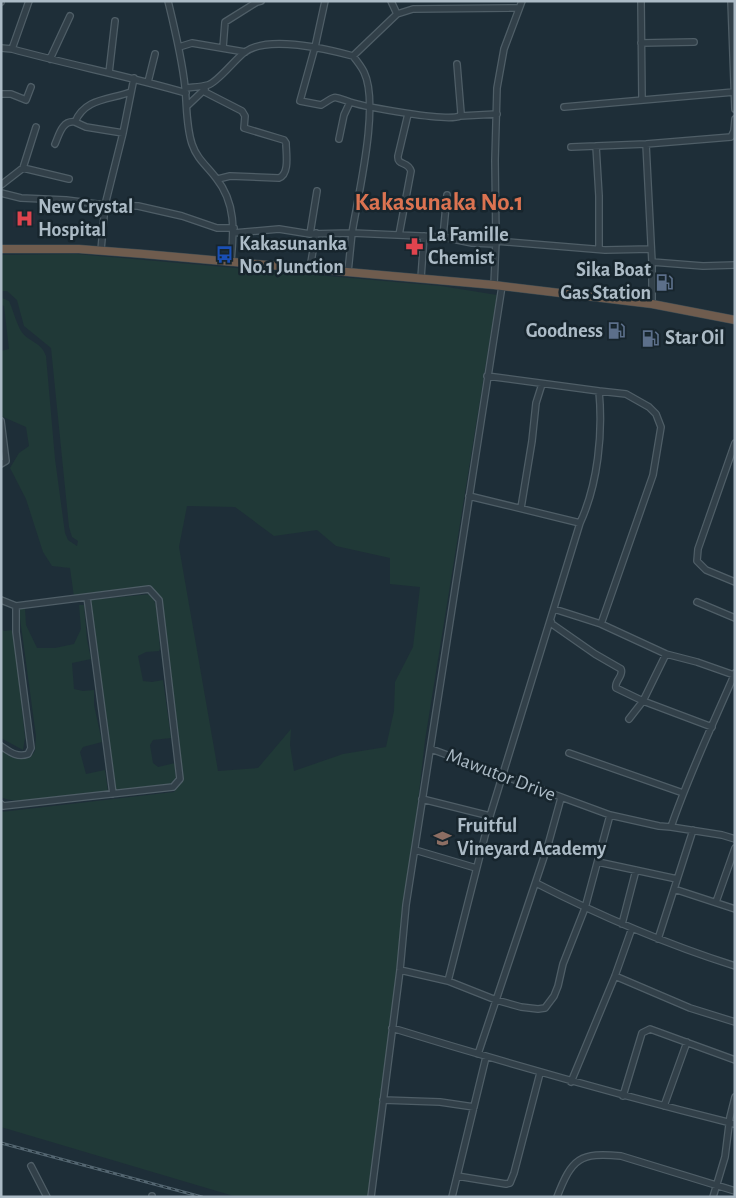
<svg xmlns="http://www.w3.org/2000/svg" width="736" height="1198" font-family="'Alegreya Sans',sans-serif">
  <style>
    .medical { fill: #2a2b39 }
    .green { fill: #203937; fill-rule: evenodd }
    .lines { fill: none; stroke-linecap: round; stroke-linejoin: round }
    .minor-casing { stroke: #4f5e67; stroke-width: 8 }
    .highway-casing { stroke: #3c4b53; stroke-width: 9 }
    .minor { stroke: #324049; stroke-width: 5.5 }
    .highway { stroke: #6f5c4e; stroke-width: 8 }
    .rail-casing { stroke: #536570; stroke-width: 3 }
    .rail { stroke: #17252d; stroke-width: 1; stroke-dasharray: 4; stroke-linecap: butt }
    .labels { text-anchor: middle; dominant-baseline: central; stroke-width: 5; stroke-linejoin: round; paint-order: stroke }
    .poi-label { font-size: 20px; font-weight: bold; fill: #acbbc6; stroke: #17252d; text-anchor: start }
    .street-label { font-size: 20px; fill: #acbbc6; stroke: #17252d }
    .district-label { font-size: 25px; font-weight: bold; fill: #db7351; stroke: #17252d }
  </style>
  <rect width="100%" height="100%" fill="#1e2e38"/>
  <path class="medical" d="M13 212 35 213V224L13 227Z"/>
  <path class="green" d="M76 254 441 286 497 295 425 740 373 1197H237L1 1127V812L174 792 183 779 161 602 155 590 145 587 74 597 70 568 52 566 43 552 26 499 10 468 19 453 29 446 26 427 1 416V351L9 349 4 306 1 305 2 298 9 301C13 310 16 322 21 331 29 343 41 341 46 356L55 459 65 533 68 540 77 546 78 541 72 537 69 527 51 348 24 326 17 300 7 291H1V255ZM187 506 235 507 274 536 317 530 336 546 390 558V584L420 587 413 647 395 682 394 711 386 747 343 754 294 771 290 745 291 729 258 768 218 771 179 547Z
    M151 594 156 605 160 648 159 651 146 652 138 656 143 681 152 682 163 680 171 738 153 740 150 745 153 763 158 767 175 763 176 779 170 784 116 792 92 619 91 600Z
    M79 605H84L87 640 91 659 72 663 74 689 83 691 94 690V705L102 742 83 747 80 752 86 774 105 770 108 792C84 794 20 807 1 797V750L14 758H30L35 751 36 736 19 611 20 608H25L26 625 37 648H55L74 644 81 629Z
    M1 628 4 631 11 630 14 633 25 738 23 750 1 738Z"/>
  <g class="lines">
    <defs>
      <path id="minor" d="M168 1C175 30 182 58 185 87 187 106 186 126 192 144 197 159 207 166 216 178 236 203 234 231 231 261
        M325 1 315 47 300 101 321 105C337 96 330 95 350 102
        M391 1 397 14
        M641 1 642 99
        M731 1 735 109
        M1 2V1
        M641 43 694 42
        M179 47 192 43 245 52
        M1 48 12 49 29 1
        M223 48 225 22 257 2 261 1
        M12 49C70 65 128 76 186 93
        M50 59 70 16
        M109 73 115 21
        M148 82 155 54
        M185 88C193 87 201 87 208 85 218 82 235 59 245 52 268 35 327 49 353 56L397 14 413 9 519 8
        M203 91 242 111 245 116 244 128 284 140 286 143C286 153 290 174 279 178L230 176 218 179
        M1 94H11L26 100 31 87
        M187 106 205 89
        M564 107 734 92
        M460 116 497 114
        M75 122 86 127 123 133
        M339 139 344 115 350 102C366 107 447 122 460 116L461 113 457 64
        M55 144C59 135 62 120 75 122 85 98 109 100 131 92
        M646 144 652 262V304
        M596 146 599 196V249
        M571 147 646 144 731 137 734 131 735 119
        M23 168 36 127
        M1 185 23 168 69 179
        M1 193 21 198 66 200 105 205 138 206 182 216 217 228H234
        M234 233 279 229 310 234 352 233C358 195 380 105 364 72 361 66 357 61 353 56
        M310 234 317 191
        M399 235 411 171C408 161 397 166 398 156L408 114
        M443 237 472 243 496 244
        M496 241 605 250 651 249
        M101 250 105 205 123 133 134 78
        M652 262 703 266 735 265
        M310 268 316 233
        M348 272 352 233 443 237 447 195
        M421 278 424 236
        M494 285 496 241 495 160 497 88 504 49 522 1
        M487 376 599 391C603 433 598 484 580 523
        M599 391 626 394 649 407 656 414 661 427 653 475 601 624
        M1 421 6 461 1 464
        M735 443 698 549 697 561 706 570 735 582
        M521 508 532 441 536 403 542 384
        M87 597 113 794
        M1 600 16 606 149 589 159 600 180 779 173 787 3 806 1 804
        M697 602 735 618
        M554 609 601 624 666 654 697 662 734 675
        M551 621 552 624 595 654 621 669C624 676 614 681 616 688L643 701 712 727
        M629 719 643 701 666 654
        M1 746C10 752 17 758 28 754L31 748 16 632V606
        M431 749 610 815 659 826 671 827C689 774 713 724 735 673
        M569 753 683 793
        M422 799 490 816
        M671 827 722 835 735 839
        M415 850 476 868
        M598 862 677 879
        M536 883C600 916 666 944 735 966
        M674 889 735 909
        M716 902 735 848
        M622 924 636 870
        M658 939 693 830
        M400 970 448 981 496 1000 521 1007 538 1009 545 1008 554 996 558 986 563 964 585 908 610 815
        M615 976 690 1008 735 1022
        M448 981 490 816 580 523 469 496
        M392 1028C506 1063 619 1095 735 1124
        M478 1054 548 845 561 798
        M571 1082 615 976 632 928
        M623 1096 642 1033 650 1029 735 1060
        M383 1100 440 1102 474 1107
        M664 1106 687 1042
        M31 1166 47 1197
        M457 1176 506 1184 510 1183 514 1173 540 1073
        M152 1197V1196
        M371 1197 400 970 406 905 502 286
        M452 1197 486 1057
        M557 1197C572 1158 580 1152 621 1156L735 1191
        M713 1197 725 1157 730 1117 735 1097"/>
      <path id="highway" d="M1 249H79L144 254 494 285 652 304 735 320"/>
    </defs>
    <use href="#minor" class="minor-casing"/>
    <use href="#highway" class="highway-casing"/>
    <use href="#minor" class="minor"/>
    <use href="#highway" class="highway"/>
    <defs>
      <path id="rail" d="M1 1143 202 1197"/>
    </defs>
    <use href="#rail" class="rail-casing"/>
    <use href="#rail" class="rail"/>
  </g>
  <defs>
    <symbol id="hospital-bare" viewBox="-9 -9 18 18"><path d="M-5-5h3v3.5h4V-5h3V5h-3V1.5h-4V5h-3Z" fill="#e0444e" stroke="#17252d" stroke-width="2.5" paint-order="stroke"/></symbol>
    <symbol id="pharmacy-bare" viewBox="-9 -9 18 18"><path d="M-2-6h4v4h4v4h-4v4h-4v-4h-4v-4h4Z" fill="#e0444e" stroke="#17252d" stroke-width="2.5" paint-order="stroke"/></symbol>
    <symbol id="bus-bare" viewBox="-9 -9 18 18"><path d="M-5-6H5V4H4V6H2V4H-2V6H-4V4H-5ZM-3.5-4V0h7V-4ZM-3.5 1.2v1.5H-2V1.2ZM2 1.2v1.5H3.5V1.2Z" fill="#1a4fb4" stroke="#17252d" stroke-width="2.5" paint-order="stroke"/></symbol>
    <symbol id="fuel-bare" viewBox="-9 -9 18 18"><path d="M-5.5-6h7V0h2V4h1.3V-2.5L3-4.5l.8-.8L6-3V5H2.5V1h-1V6h-7ZM-4.2-4.7v3.2H.2V-4.7Z" fill="#5c6f8a" stroke="#17252d" stroke-width="2.5" paint-order="stroke"/></symbol>
    <symbol id="school-bare" viewBox="-9 -9 18 18"><path d="M0-5L7-2L0 1L-7-2ZM-4 1L0 2.5L4 1V4Q0 6-4 4Z" fill="#8d6e63" stroke="#17252d" stroke-width="2.5" paint-order="stroke"/></symbol>
  </defs>
  <g fill-rule="evenodd">
    <use href="#hospital-bare" x="12" y="206" width="25" height="25"/>
    <use href="#pharmacy-bare" x="402" y="234" width="25" height="25"/>
    <use href="#bus-bare" x="212" y="242" width="25" height="25"/>
    <use href="#fuel-bare" x="652" y="270" width="25" height="25"/>
    <use href="#fuel-bare" x="604" y="318" width="25" height="25"/>
    <use href="#fuel-bare" x="638" y="326" width="25" height="25"/>
    <use href="#school-bare" x="430" y="826" width="25" height="25"/>
  </g>
  <g class="labels">
    <g class="poi-label">
      <text x="38" y="207">New Crystal<tspan x="38" dy="23">Hospital</tspan></text>
      <text x="428" y="235">La Famille<tspan x="428" dy="23">Chemist</tspan></text>
      <text x="239" y="244">Kakasunanka<tspan x="239" dy="23">No.1 Junction</tspan></text>
      <text x="651" y="270" text-anchor="end">Sika Boat<tspan x="651" dy="23">Gas Station</tspan></text>
      <text x="603" y="331" text-anchor="end">Goodness</text>
      <text x="665" y="338">Star Oil</text>
      <text x="457" y="826">Fruitful<tspan x="457" dy="23">Vineyard Academy</tspan></text>
    </g>
    <g class="street-label">
      <text transform="translate(501 775) rotate(21)">Mawutor Drive</text>
    </g>
    <g class="district-label">
      <text x="439" y="202">Kakasunaka No.1</text>
    </g>
  </g>
  <rect width="736" height="1198" fill="none" stroke="#acbbc6" stroke-width="5"/>
</svg>
